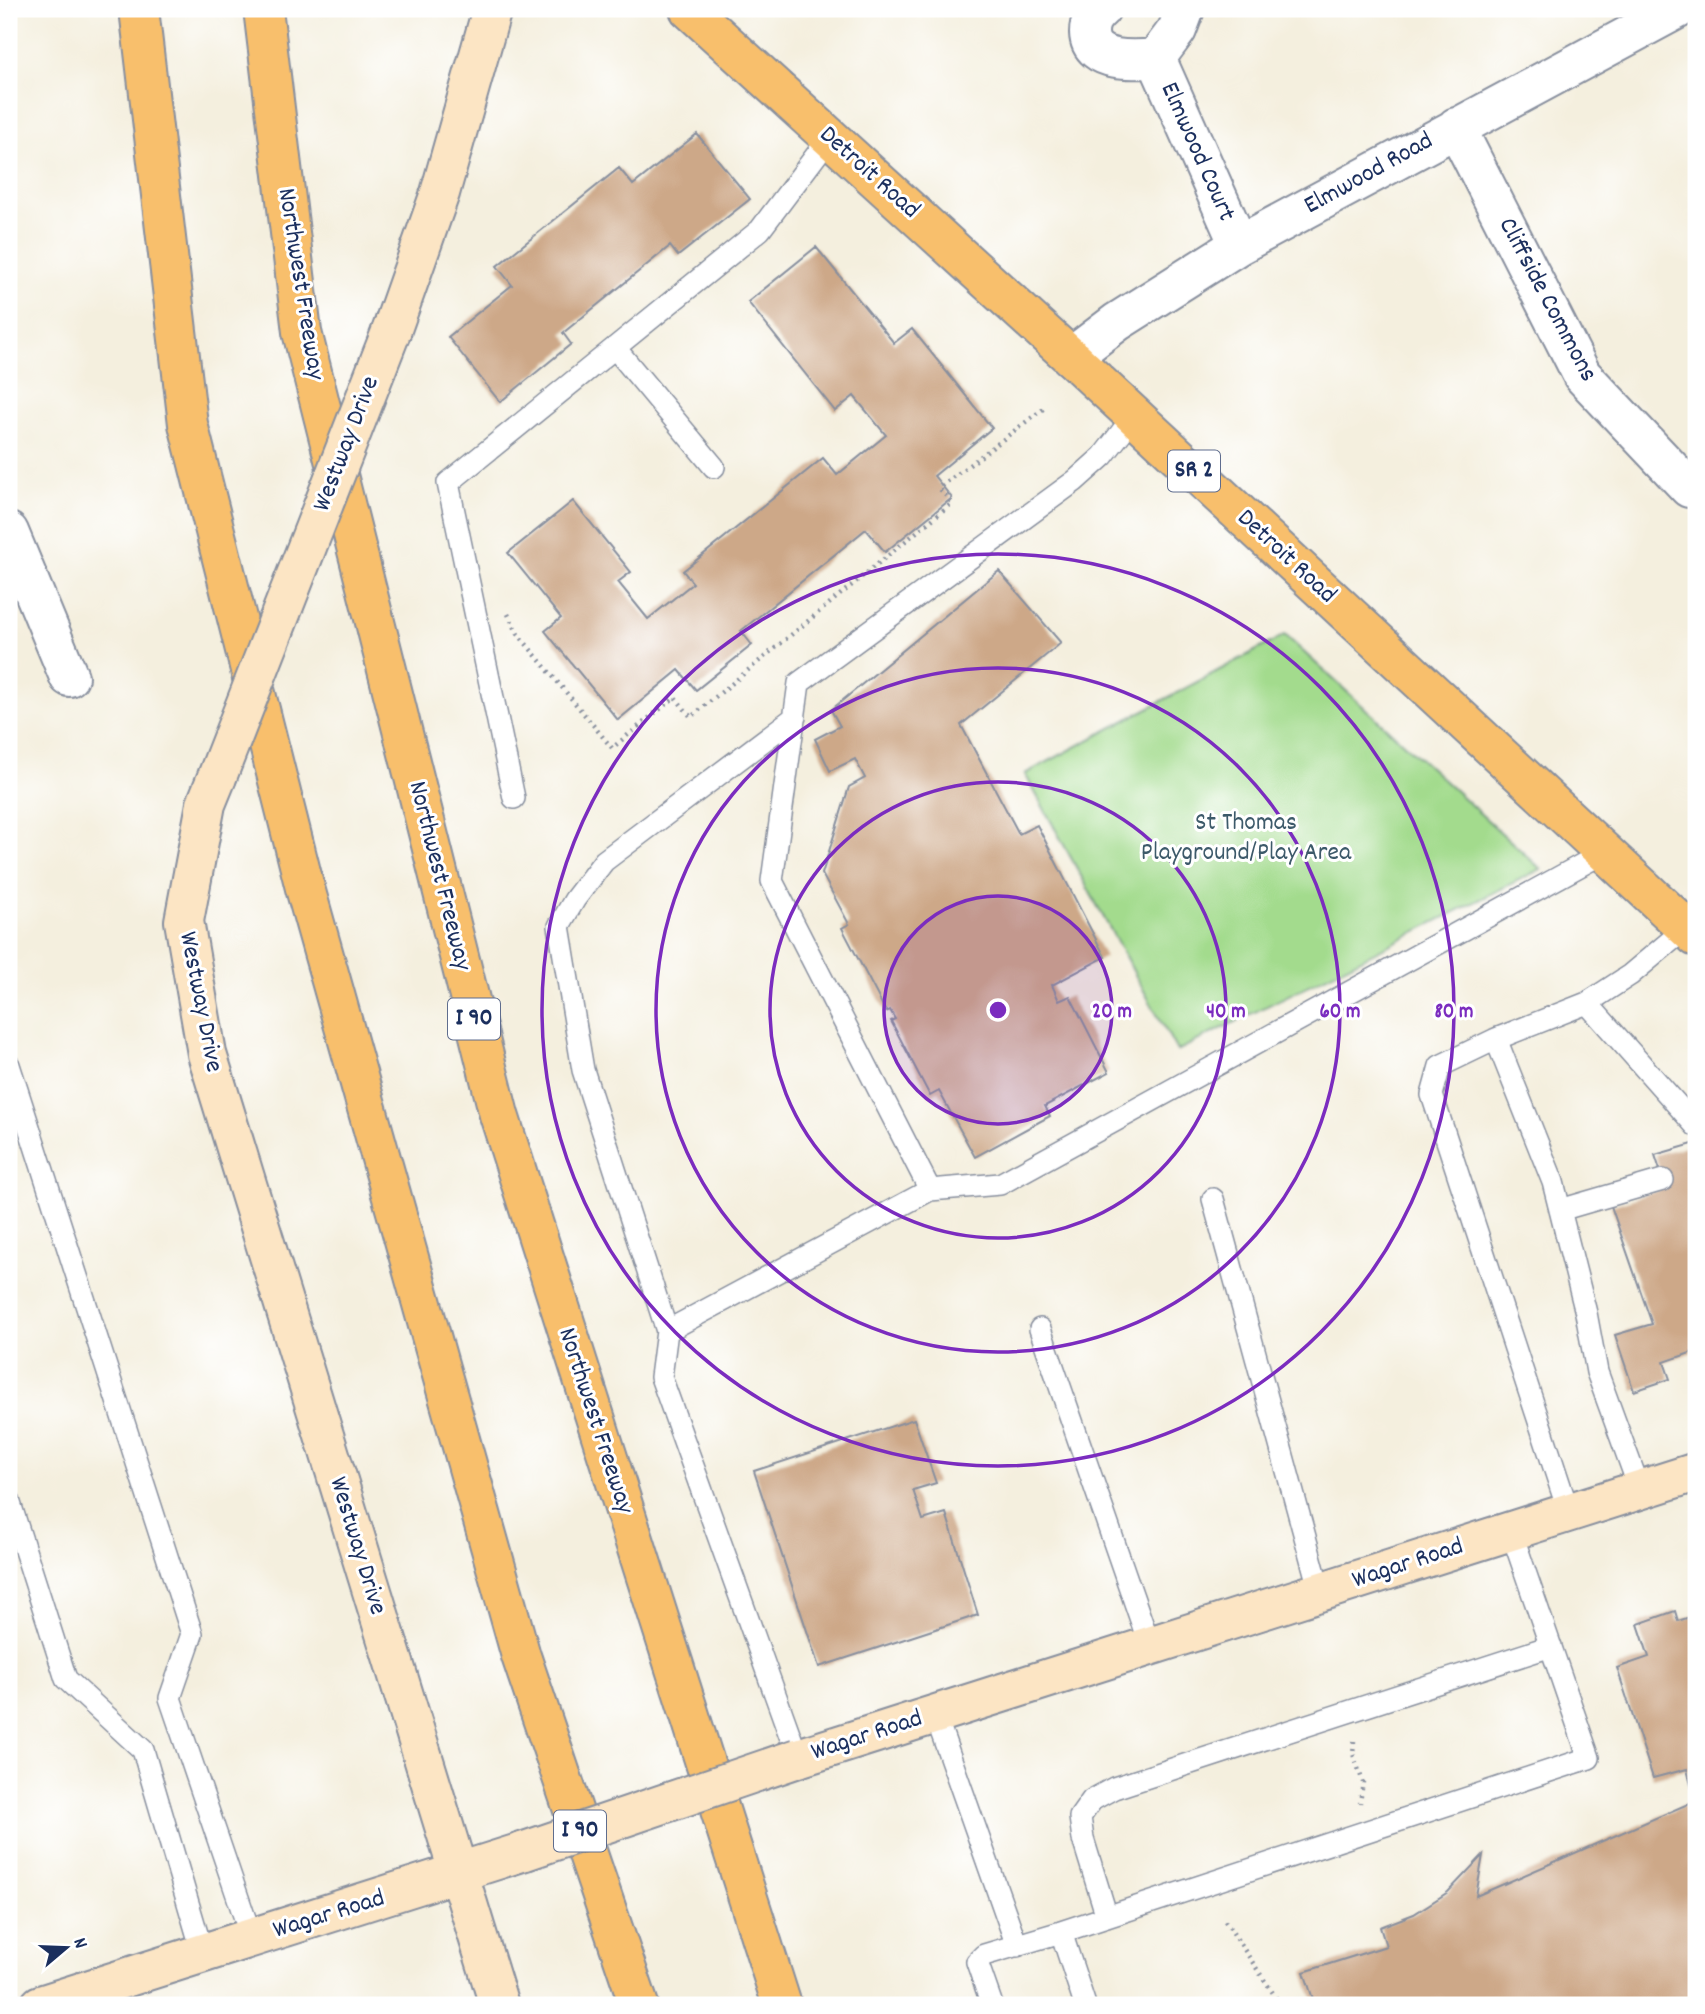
<svg xmlns="http://www.w3.org/2000/svg" width="1705" height="2014" font-family="Dekko,sans-serif">
  <style>
    .green { fill: #a3db8d; stroke: #5f8576; stroke-width: 2 }
    .building { fill: #cda888 }
    .lines { fill: none; stroke-linecap: round; stroke-linejoin: round }
    .service-casing { stroke: #888f9e; stroke-width: 24 }
    .minor-casing { stroke: #888f9e; stroke-width: 42 }
    .secondary-casing { stroke: #888f9e; stroke-width: 42 }
    .primary-casing { stroke: #888f9e; stroke-width: 42 }
    .motorway-casing { stroke: #888f9e; stroke-width: 42 }
    .path { stroke: #888f9e; stroke-width: 4.5; stroke-dasharray: 2 5; stroke-linecap: butt }
    .service { stroke: #fff; stroke-width: 21 }
    .minor { stroke: #fff; stroke-width: 38 }
    .secondary { stroke: #fce5c4; stroke-width: 38 }
    .primary { stroke: #f8bf6c; stroke-width: 38 }
    .motorway { stroke: #f8bf6c; stroke-width: 38 }
    .secondary-bridge-casing { stroke: #888f9e; stroke-width: 42; stroke-linecap: butt }
    .secondary-bridge { stroke: #fce5c4; stroke-width: 38 }
    .ring { fill: none; stroke: #7b2cbf; stroke-width: 3.5 }
    .labels { text-anchor: middle; dominant-baseline: central; stroke-width: 6; stroke-linejoin: round; paint-order: stroke }
    .shield { fill: #fff; stroke: #5f6d8e; stroke-width: 2 }
    .shield-label { font-size: 24px; font-weight: bold; fill: #1b2f5e }
    .street-label { font-size: 26px; fill: #1b2f5e; stroke: #fff }
    .park-label { font-size: 26px; fill: #3d5a6a; stroke: #fff }
    .centre { fill: #7b2cbf; stroke: #fff; stroke-width: 3.5 }
    .ring-label { font-size: 21px; text-anchor: middle; font-weight: bold; fill: #7b2cbf; stroke: #fff; stroke-width: 6; stroke-linejoin: round; paint-order: stroke }
  </style>
  <rect width="100%" height="100%" fill="#fff"/>
  <filter id="ink" filterUnits="userSpaceOnUse"><feTurbulence type="fractalNoise" baseFrequency=".0143" numOctaves="2"/><feDisplacementMap in="SourceGraphic" scale="14" xChannelSelector="R" yChannelSelector="G"/><feConvolveMatrix kernelMatrix="1 2 1 2 8 2 1 2 1" color-interpolation-filters="sRGB"/></filter>
  <filter id="wash" filterUnits="userSpaceOnUse"><feTurbulence type="fractalNoise" baseFrequency=".00686" numOctaves="4" result="noise"/><feDisplacementMap in="SourceGraphic" scale="28" xChannelSelector="R" yChannelSelector="G"/><feGaussianBlur stdDeviation="1.57" result="paint"/><feColorMatrix in="noise" values="0 0 0 0 0 0 0 0 0 0 0 0 0 0 0 0 0 1.4 0 .05"/><feComposite in="paint" operator="in"/></filter>
  <g filter="url(#wash)">
    <rect width="100%" height="100%" fill="#f4efde"/>
    <path class="green" d="M1285 635 1541 869 1177 1051 1025 774Z"/>
    <g id="blocks">
      <path class="building" d="M697 134 750 199 678 256 670 246 563 333 571 344 500 402 448 337 512 285 497 266 619 168 633 185Z
        M816 247 894 343 912 329 992 428 934 476 952 498 885 552 866 529 741 631 752 645 696 690 679 670 618 720 545 631 561 618 508 553 573 501 631 572 618 582 648 619 693 583 683 571 823 458 837 475 886 435 854 396 835 411 748 302Z
        M999 571 1061 643 961 725 1019 834 1037 825 1105 957 1052 985 1059 1001 1070 996 1109 1072 1045 1106 1050 1116 975 1157 939 1091 930 1096 891 1021 895 1019 890 1010 886 1012 842 928 849 924 822 874 849 787 865 778 855 759 830 771 815 739 840 726 831 710Z
        M1696 1143V1351L1664 1362 1670 1379 1634 1391 1615 1335 1652 1324 1611 1206 1666 1188 1655 1155Z
        M914 1419 936 1483 913 1490 923 1520 946 1513 978 1615 819 1667 754 1471Z
        M1675 1611 1678 1621 1696 1615V2005H1315L1304 1972 1386 1946 1380 1927 1414 1914 1448 1892 1483 1855 1476 1896 1695 1801 1687 1769 1653 1778 1617 1668 1649 1657 1638 1624Z"/>
    </g>
  </g>
  <g filter="url(#ink)">
    <use href="#blocks" fill-opacity="0" stroke="#888f9e" stroke-width="2"/>
    <g class="lines">
      <defs>
        <path id="service" d="M615 348 714 467
          M1134 416 1103 456 1075 481 799 683 772 881 930 1190 1000 1184 1605 852
          M514 798 448 483 760 230 830 137
          M1587 1003 1696 1126
          M1496 1039 1587 1003 1630 975 1686 928
          M9 1065 192 1634 170 1698 252 1939
          M1213 1199 1320 1592
          M1560 1210 1663 1180
          M1040 1329 1150 1646
          M667 1331 583 1070 559 926 575 899 604 861 795 717
          M9 1500 66 1679 143 1750 203 1954
          M1569 1513 1432 1095 1440 1066 1496 1039 1553 1182 1586 1313 1597 1372 1640 1490
          M935 1714 1017 1946
          M798 1758 661 1377 667 1331 930 1190
          M1107 1917 1083 1839 1080 1817 1092 1800 1114 1788 1551 1646
          M1061 1932 1589 1758 1511 1531
          M992 2005 977 1962 984 1955 1061 1932 1085 2005"/>
        <path id="minor" d="M1101 9C1093 16 1089 22 1089 33 1090 64 1136 60 1156 58L1177 30 1185 9
          M1156 58 1239 245
          M1456 127 1582 375 1689 488
          M1071 357 1117 322 1239 245 1678 9
          M9 532 69 677"/>
        <path id="secondary" d="M391 332 440 193 492 9
          M217 777 206 804 184 921 207 1054 499 2005
          M798 1758 1696 1472
          M40 2005 525 1851"/>
        <path id="primary" d="M689 9 1071 357 1696 937"/>
        <path id="motorway" d="M139 9 188 424 305 888 521 1656 639 2005
          M263 9 302 332 499 1115 782 2005"/>
      </defs>
      <use href="#service" class="service-casing"/>
      <use href="#minor" class="minor-casing"/>
      <use href="#secondary" class="secondary-casing"/>
      <use href="#primary" class="primary-casing"/>
      <use href="#motorway" class="motorway-casing"/>
      <path class="path" d="M508 614 518 634 612 748 675 697 691 717 952 503 939 488 1047 406
        M1354 1741 1353 1754 1363 1782 1360 1803
        M1225 1921 1281 2005"/>
      <use href="#service" class="service"/>
      <use href="#minor" class="minor"/>
      <use href="#secondary" class="secondary"/>
      <use href="#primary" class="primary"/>
      <use href="#motorway" class="motorway"/>
      <defs>
        <path id="secondary-bridge" d="M217 777 391 332
          M525 1851 798 1758"/>
      </defs>
      <use href="#secondary-bridge" class="secondary-bridge-casing"/>
      <use href="#secondary-bridge" class="secondary-bridge"/>
    </g>
  </g>
  <circle cx="998" cy="1010" r="114" fill="#7b2cbf" fill-opacity=".12"/>
  <g class="ring">
    <circle cx="998" cy="1010" r="114"/>
    <circle cx="998" cy="1010" r="228"/>
    <circle cx="998" cy="1010" r="342"/>
    <circle cx="998" cy="1010" r="456"/>
  </g>
  <g class="labels">
    <g class="shield">
      <rect x="1168" y="450.5" width="52" height="41" rx="5"/>
      <rect x="448" y="998.5" width="52" height="41" rx="5"/>
      <rect x="554" y="1810.5" width="52" height="41" rx="5"/>
    </g>
    <g class="shield-label">
      <text x="1194" y="471">SR 2</text>
      <text x="474" y="1019">I 90</text>
      <text x="580" y="1831">I 90</text>
    </g>
    <g class="street-label">
      <text transform="translate(1197 152) rotate(66)">Elmwood Court</text>
      <text transform="translate(869 173) rotate(42)">Detroit Road</text>
      <text transform="translate(1369 174) rotate(-29)">Elmwood Road</text>
      <text transform="translate(300 284) rotate(81)">Northwest Freeway</text>
      <text transform="translate(1547 300) rotate(62)">Cliffside Commons</text>
      <text transform="translate(347 444) rotate(-69)">Westway Drive</text>
      <text transform="translate(1286 557) rotate(43)">Detroit Road</text>
      <text transform="translate(439 876) rotate(76)">Northwest Freeway</text>
      <text transform="translate(200 1002) rotate(79)">Westway Drive</text>
      <text transform="translate(595 1421) rotate(72)">Northwest Freeway</text>
      <text transform="translate(357 1546) rotate(73)">Westway Drive</text>
      <text transform="translate(1408 1564) rotate(-18)">Wagar Road</text>
      <text transform="translate(867 1736) rotate(-18)">Wagar Road</text>
      <text transform="translate(329 1915) rotate(-17)">Wagar Road</text>
    </g>
    <g class="park-label">
      <text x="1246" y="823">St Thomas<tspan x="1246" dy="30">Playground/Play Area</tspan></text>
    </g>
  </g>
  <circle cx="998" cy="1010" r="10" class="centre"/>
  <g class="ring-label">
    <text x="1112" y="1017">20 m</text>
    <text x="1226" y="1017">40 m</text>
    <text x="1340" y="1017">60 m</text>
    <text x="1454" y="1017">80 m</text>
  </g>
  <rect width="1705" height="2014" fill="none" stroke="#fff" stroke-width="35"/>
  <g transform="translate(66 1948) rotate(71)" stroke="#ffffff" stroke-width="5" paint-order="stroke">
  <path d="M0-5L12 26L0 18L-12 26Z" fill="#1b2f5e"/>
  <text y="-10" font-size="19" font-weight="bold" text-anchor="middle" fill="#1b2f5e">N</text>
  </g>
</svg>
